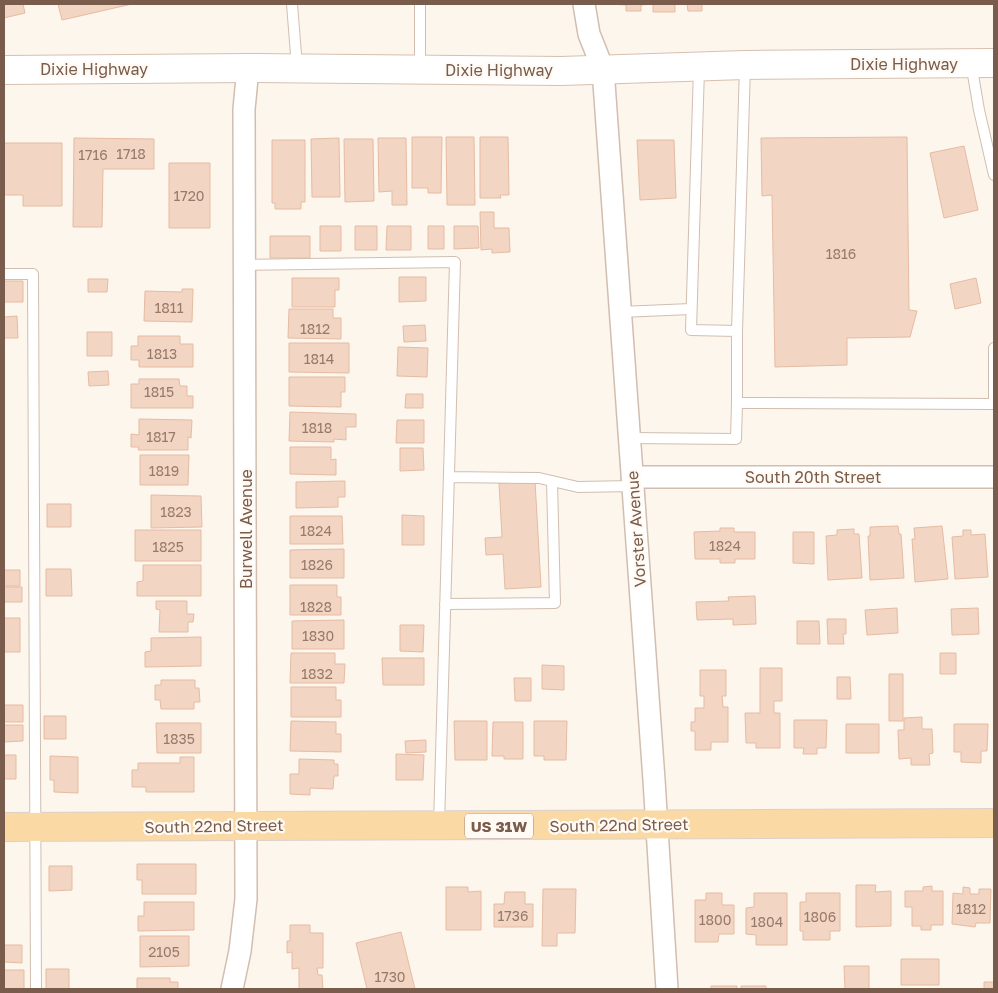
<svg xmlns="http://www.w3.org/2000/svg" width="998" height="993" font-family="'Golos Text',sans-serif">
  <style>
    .building { fill: #f3d5c3; stroke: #e6bba3 }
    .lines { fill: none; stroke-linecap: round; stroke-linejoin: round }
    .lane-casing { stroke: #d1beb0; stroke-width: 12 }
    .street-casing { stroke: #d1beb0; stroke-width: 24 }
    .secondary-casing { stroke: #d6c0b0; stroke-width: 30 }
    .primary-casing { stroke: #dad1cd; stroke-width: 30 }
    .lane { stroke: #fff; stroke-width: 10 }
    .street { stroke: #fff; stroke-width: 21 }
    .secondary { stroke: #fff; stroke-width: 28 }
    .primary { stroke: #fbd9a5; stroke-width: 28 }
    .labels { text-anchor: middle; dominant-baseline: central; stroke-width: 4.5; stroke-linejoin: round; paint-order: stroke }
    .number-label { font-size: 14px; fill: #987a6a }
    .shield { fill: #fffaf3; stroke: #a28b7f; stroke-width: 1 }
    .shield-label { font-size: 15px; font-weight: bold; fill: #7a5c4d }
    .street-label { font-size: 16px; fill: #7a5c4d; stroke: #fffaf3 }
  </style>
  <rect width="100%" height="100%" fill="#fdf6ec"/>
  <path class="building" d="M4 4H23L25 13 4 18Z
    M58 4H132L62 20Z
    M610 4H679H675V12H653V4L641 5V11H626V5Z
    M687 4H702V11H688Z
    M412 137H442L441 193H428V188H412Z
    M446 137H474L475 205H447Z
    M480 137H508L509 195H500L501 198H480Z
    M907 137 909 310 917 311 910 337 847 338V365L775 367 772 195 762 196 761 138Z
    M74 138 154 139V169H103L102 227H73Z
    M339 138 340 197H312L311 139Z
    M378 138H406L407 205H392V191L379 192Z
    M344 139H373L374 201 345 202Z
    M272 140H305V202H301V209H275V203H272Z
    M637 140H674L676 198 640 200Z
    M4 143H62V206H23V195H4Z
    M964 146 978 210 944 218 930 153Z
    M169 163H210V228H169Z
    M480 212H494V228H509L510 252 492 253V249L481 250Z
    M320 226H341V251H320Z
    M355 226H377V250H355Z
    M387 226H411V250H386Z
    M428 226H444V249H428Z
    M454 226H478L479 248 454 249Z
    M270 236H310V258H270Z
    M399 277H426V301L399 302Z
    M292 278H339V290H335V307H292Z
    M976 278 981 303 955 309 950 284Z
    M88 279H108L107 292H88Z
    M4 281H23V302H4Z
    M182 289H193L192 322 144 321 145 291 182 292Z
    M289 309H333V318H341V339L288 338Z
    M17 316 18 338H4V317Z
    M425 325 426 341 404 342 403 326Z
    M87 332H112V356H87Z
    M138 336H180V344H193V367H139V360H131V346H138Z
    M289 343H349V373L289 372Z
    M398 347 428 348 427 377 397 376Z
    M108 371 109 385 89 386 88 372Z
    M289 377H345V392H341V407L289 406Z
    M139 379H179L180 386H187V396H193V408H131V384H139Z
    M406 394H423V408H405Z
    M290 412 356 414V427H346V440L334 439V442L289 441Z
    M139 419 192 420 191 438 188 437V450H138L139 447H131V434L139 435Z
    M397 420H424V443H396Z
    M290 447H331V460L336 459V475L290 474Z
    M400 448H423L424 470 400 471Z
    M140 455H189L188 485H140Z
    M345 481V497H338V507L296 508V482Z
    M535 481 541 587 505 589 503 554 486 555 485 538 502 537 499 483Z
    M151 495 201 496 202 527 151 528Z
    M47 504H71V527H47Z
    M402 515 424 516V545H402Z
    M290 516H342L343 544H290Z
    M898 526 899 534H901L904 578 870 580 868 536H870V527Z
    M942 526 948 579 915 582 912 539H915L914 528Z
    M720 528H734V532H755V559H735V563H720V559H695L694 532 720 531Z
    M854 529V534H859L862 578 828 580 826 536 837 535V530Z
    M135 530H201V561H135Z
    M963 530H971V535L985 534 988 577 955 579 952 537 963 536Z
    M793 532H814V564L793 563Z
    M344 549V578H290V550Z
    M143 565H201V596H137V582L143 581Z
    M46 569H71L72 596H46Z
    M4 570H20V586H4Z
    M290 585H337V597H341V615H290Z
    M4 587H22V602H4Z
    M755 596 756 624 733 625V619L697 620 696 602 729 601 728 597Z
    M156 601H187V614H194L193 622H188V632H159L160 610 156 609Z
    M897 608 898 633 867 635 865 610Z
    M978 608 979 634 952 635 951 609Z
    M4 618H20V652H4Z
    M827 619H846V634H843L844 644H828Z
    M344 620V649H292V621Z
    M797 621H819L820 644H797Z
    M400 625H424L423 652 400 651Z
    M201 637V666L145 667V652L151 651V638Z
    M291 653H335V664H345L344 683H290Z
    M940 653H956V674H940Z
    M382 658H424V685H383Z
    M542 665 564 666V690L542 689Z
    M760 668H782V701H774V713H780V748H756V743H746L745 713H760Z
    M700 670H726V696H722L723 707H728V742H711V750H695V731H691V722H695V708H704V696H700Z
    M889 674H903V721H889Z
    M837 677H850L851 699H837Z
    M514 678H531V701H515Z
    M161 680H195V688H199L200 702H194V709H161L160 700H155V685H161Z
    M291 687H336V700H341V717H291Z
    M4 705H23V722H4Z
    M44 716H66V739H44Z
    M922 717V729H932L933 753 929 754 930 765H911V758L899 759 898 730H904V718Z
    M794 720H827L826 748H817V754H803L804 748H794Z
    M291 721 336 722V734H341V752L290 751Z
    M454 721H487V760H455Z
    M534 721H567L566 760H544V756H534Z
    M493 722H523V759H504V756H492Z
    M156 723H201V753H157Z
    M846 724H879V753H846Z
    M954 724H988L987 751H981V763L961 762V752H954Z
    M4 725H23V741L4 742Z
    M426 740V752L406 753 405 741Z
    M396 754 424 755 423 780H396Z
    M4 755H16V779H4Z
    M50 756 78 757V793L54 792V780H50Z
    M180 757H194V792H146V787H132V770H138V763H180Z
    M299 759 334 760V764H338V776H334L333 789 310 788V795L290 794V774H299Z
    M137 864H196V894H142V880H137Z
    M49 866H72V890L49 891Z
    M856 885H876L875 892 891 891V926L856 927Z
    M932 886V891H943V925H931V930H921V926H912V907H905V891H923V887Z
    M446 887H468V892L481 891V930H446Z
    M963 887 970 888V894H979V889H991L990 923H976L975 927 952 924 953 893 963 894Z
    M543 889H576L575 933H557V946H542Z
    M505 892H525V904H533V927H494V904H504Z
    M706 893H722V905H734V934H719L718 942H695V900H706Z
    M754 893H787V945H756V935L746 934V908L754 907Z
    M806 893H840V931H830V940H803V931H800V902H806Z
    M144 902H194V930L138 931V916H144Z
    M290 925H310V933H323V968H317L318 975H322L323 989H299V968L292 969V952L287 953V941H290Z
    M401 932 415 989H367L356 943Z
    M140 936H189V966L140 967Z
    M4 945H22V963L4 962Z
    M901 959H939V985H901Z
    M844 966H869V989H845Z
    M46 969H69V989H46Z
    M4 970H24V989H4Z
    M137 978H170V982H178V989H137Z
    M984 982H994V989H984Z
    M711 986H737V989H711Z
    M741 986H766V989H741Z"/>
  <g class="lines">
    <defs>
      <path id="lane" d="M292 4 297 67
        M971 63 979 110 994 175
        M420 68V4
        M699 69 691 330 737 331 745 66
        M245 265 455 262 439 825
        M4 274H33L36 989
        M620 312 691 309
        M737 331V403L994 404V348
        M629 438 736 439 737 403
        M449 477 539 478 578 487 633 486
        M445 604 555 603 552 481"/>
      <path id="street" d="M584 4 589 34 603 69 654 780 667 989
        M632 477H994
        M232 989 240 951 246 899 244 109 248 68"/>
      <path id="secondary" d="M4 70 248 68 561 71 745 65 994 63"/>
      <path id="primary" d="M4 827 994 823"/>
    </defs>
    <use href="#lane" class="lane-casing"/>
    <use href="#street" class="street-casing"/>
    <use href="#secondary" class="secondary-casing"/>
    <use href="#primary" class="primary-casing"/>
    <use href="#lane" class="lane"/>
    <use href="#street" class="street"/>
    <use href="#secondary" class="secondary"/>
    <use href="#primary" class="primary"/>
  </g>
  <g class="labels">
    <g class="number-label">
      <text x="131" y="153">1718</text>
      <text x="93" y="154">1716</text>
      <text x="189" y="195">1720</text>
      <text x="841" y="253">1816</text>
      <text x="169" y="307">1811</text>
      <text x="315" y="328">1812</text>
      <text x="162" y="353">1813</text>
      <text x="319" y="358">1814</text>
      <text x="159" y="391">1815</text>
      <text x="317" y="427">1818</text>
      <text x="161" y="436">1817</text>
      <text x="164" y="470">1819</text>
      <text x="176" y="511">1823</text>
      <text x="316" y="530">1824</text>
      <text x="725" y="545">1824</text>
      <text x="168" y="546">1825</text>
      <text x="317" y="564">1826</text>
      <text x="316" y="606">1828</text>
      <text x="318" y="635">1830</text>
      <text x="317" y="673">1832</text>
      <text x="179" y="738">1835</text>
      <text x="971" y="908">1812</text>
      <text x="513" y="915">1736</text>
      <text x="820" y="916">1806</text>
      <text x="715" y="919">1800</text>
      <text x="767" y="921">1804</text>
      <text x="164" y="951">2105</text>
      <text x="390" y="976">1730</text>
    </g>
    <rect class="shield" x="465" y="813.5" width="68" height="25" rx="4"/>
    <g class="shield-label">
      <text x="499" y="826">US 31W</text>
    </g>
    <g class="street-label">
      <text x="904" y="64">Dixie Highway</text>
      <text x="94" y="69">Dixie Highway</text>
      <text x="499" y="70">Dixie Highway</text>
      <text x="813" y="477">South 20th Street</text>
      <text transform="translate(246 529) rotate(-90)">Burwell Avenue</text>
      <text transform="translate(636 529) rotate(-94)">Vorster Avenue</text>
      <text transform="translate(619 825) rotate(-1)">South 22nd Street</text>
      <text transform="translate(214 826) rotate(-1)">South 22nd Street</text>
    </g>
  </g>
  <rect width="998" height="993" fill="none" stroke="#7a5c4d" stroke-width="10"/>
</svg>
